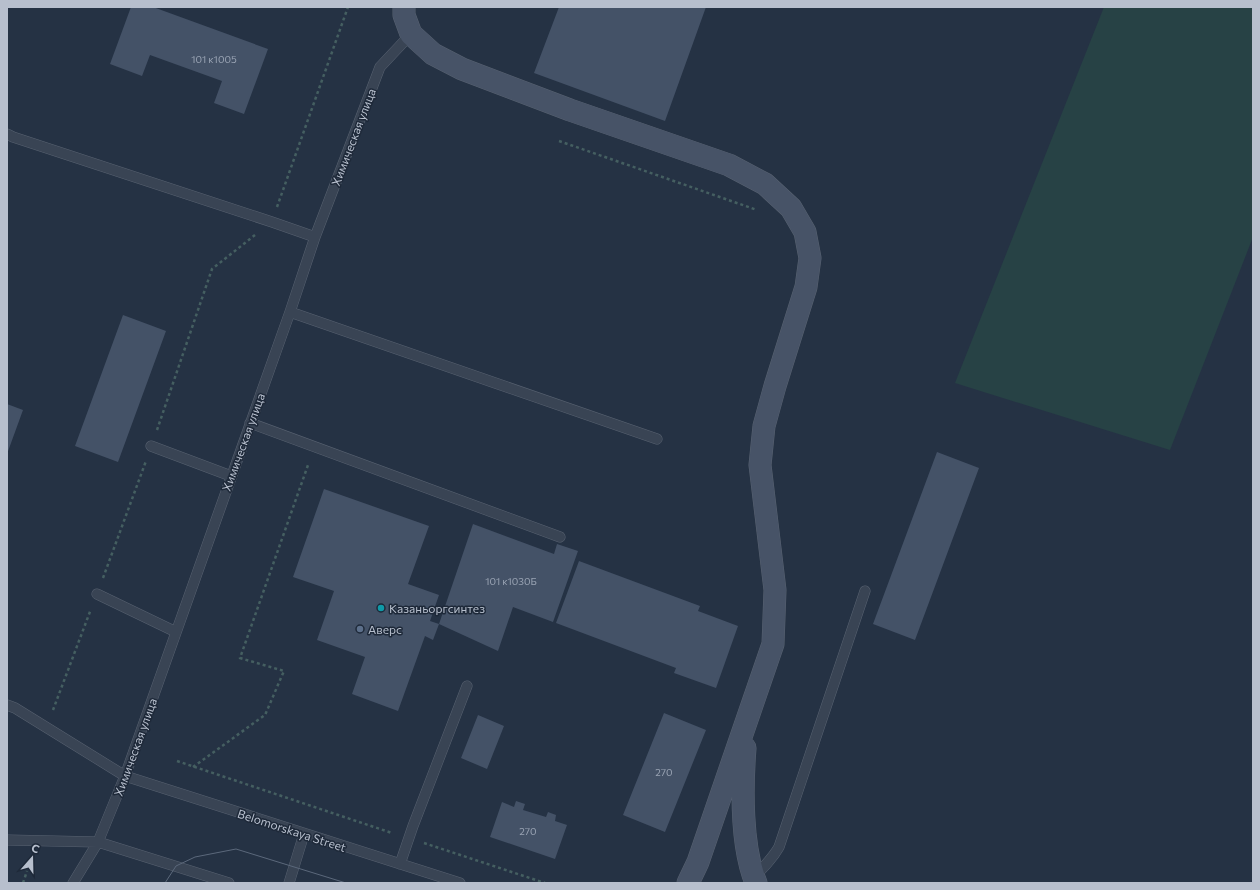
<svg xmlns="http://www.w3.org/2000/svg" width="1260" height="890" font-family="Commissioner,sans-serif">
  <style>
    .green { fill: #274245 }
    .building { fill: #445267 }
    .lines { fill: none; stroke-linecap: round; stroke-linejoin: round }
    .service-casing { stroke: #586271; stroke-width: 11 }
    .secondary-casing { stroke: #586271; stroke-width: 23 }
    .path { stroke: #455f61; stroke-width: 2.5; stroke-dasharray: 3 3; stroke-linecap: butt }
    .service { stroke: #394454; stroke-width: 10 }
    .secondary { stroke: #475367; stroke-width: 22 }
    .tram { stroke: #5b687b; stroke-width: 1 }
    .culture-dot { fill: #0f9aa8; stroke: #1e2939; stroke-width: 1.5 }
    .service-dot { fill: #5c6f8a; stroke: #1e2939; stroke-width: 1.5 }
    .labels { text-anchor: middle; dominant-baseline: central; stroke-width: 3; stroke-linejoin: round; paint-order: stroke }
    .number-label { font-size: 10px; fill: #9aa4b4 }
    .street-label { font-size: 12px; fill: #b7bfcd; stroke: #1e2939 }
    .poi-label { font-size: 12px; fill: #b7bfcd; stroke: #1e2939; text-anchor: start }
  </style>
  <rect width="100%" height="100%" fill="#253244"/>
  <path class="green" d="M1104 7H1253V237L1170 450 955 383Z"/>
  <path class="building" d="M131 7H153L268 49 244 114 214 103 222 81 150 55 142 76 110 64Z
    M559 7H706L665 121 534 73Z
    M123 315 166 331 118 462 75 446Z
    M7 404 23 410 7 454Z
    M937 452 979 468 915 640 873 624Z
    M324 489 429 526 408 584 439 595 430 621 439 624 433 640 425 636 398 711 352 694 365 657 317 640 334 591 293 577Z
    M473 524 554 554 557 544 578 551 553 622 513 607 498 651 439 624Z
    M579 561 700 606 698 611 738 626 716 688 674 673 676 668 556 623Z
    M664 713 706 730 665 832 623 815Z
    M478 715 504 726 487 769 461 758Z
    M516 801 525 804 523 810 546 817 548 812 556 815 555 821 567 825 555 859 490 837 502 802 514 807Z"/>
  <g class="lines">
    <defs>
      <path id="service" d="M7 134 13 137 272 222 315 237
        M290 312 657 439
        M250 423 560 537
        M151 446 231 476
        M97 594 176 632
        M7 705 15 708 125 776 460 883
        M7 840 98 842 229 883
        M400 864 413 826 467 686
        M754 877C764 867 772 859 779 847L865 591
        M73 883 98 842 125 776 290 312 315 237 380 67 411 34
        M289 883 304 834"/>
      <path id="secondary" d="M404 7V15L411 34 433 54 462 69 570 110 729 165 765 184 791 208 805 232 810 258 806 287 775 386 764 426 760 465 775 590 773 644 698 862 688 883
        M745 748C742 787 741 846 756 883"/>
    </defs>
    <use href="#service" class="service-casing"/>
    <use href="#secondary" class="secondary-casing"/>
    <path class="path" d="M559 141 757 210
      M277 207 348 7
      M157 430 212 269 255 235
      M103 578 146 461
      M53 710 91 609
      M177 761 392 833
      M193 767 265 715 284 671 240 658 308 465
      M424 843 545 883
      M23 883 27 871"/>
    <use href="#service" class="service"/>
    <use href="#secondary" class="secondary"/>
    <path class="tram" d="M165 883 176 866 195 857 236 849 346 883"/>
  </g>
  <circle class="culture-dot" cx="381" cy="608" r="4"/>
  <circle class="service-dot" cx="360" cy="629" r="4"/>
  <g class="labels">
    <g class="number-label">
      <text x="214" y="59">101 к1005</text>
      <text x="511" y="581">101 к1030Б</text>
      <text x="664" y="772">270</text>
      <text x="528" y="831">270</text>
    </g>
    <g class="street-label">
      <text transform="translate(353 137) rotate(-69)">Химическая улица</text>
      <text transform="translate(243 442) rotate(-70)">Химическая улица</text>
      <text transform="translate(135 747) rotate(-70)">Химическая улица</text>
      <text transform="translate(292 830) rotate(18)">Belomorskaya Street</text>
    </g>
    <g class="poi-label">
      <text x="389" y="608">Казаньоргсинтез</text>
      <text x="368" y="629">Аверс</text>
    </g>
  </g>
  <rect width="1260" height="890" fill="none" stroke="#b7bfcd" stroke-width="16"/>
  <g transform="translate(32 858) rotate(20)" stroke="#1e2939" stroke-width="3" paint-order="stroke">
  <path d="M0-3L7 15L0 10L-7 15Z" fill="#b7bfcd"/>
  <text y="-6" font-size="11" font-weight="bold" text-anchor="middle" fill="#b7bfcd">С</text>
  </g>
</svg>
